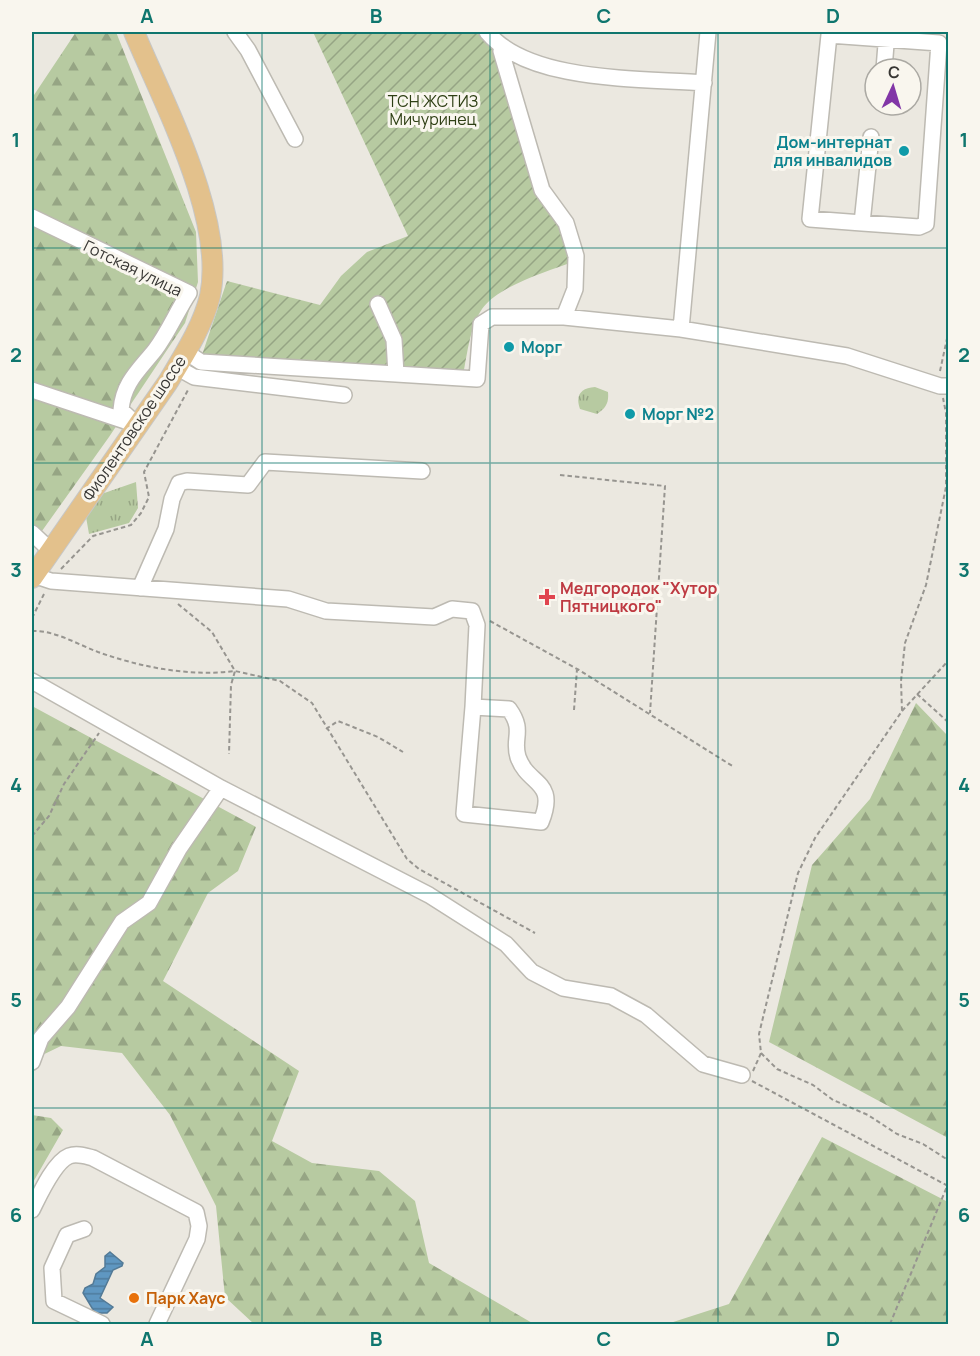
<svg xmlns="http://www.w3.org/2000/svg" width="980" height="1356" font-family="Manrope,sans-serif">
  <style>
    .grass { fill: url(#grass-tufts) }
    .forest { fill: url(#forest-firs) }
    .garden { fill: url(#garden-furrows) }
    .water { fill: url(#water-rules); stroke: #537a96; stroke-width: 1.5 }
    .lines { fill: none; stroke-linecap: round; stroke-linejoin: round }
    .minor-casing { stroke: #bdbab2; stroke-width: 18 }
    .major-casing { stroke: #c7c7c6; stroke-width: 22 }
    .path { stroke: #979590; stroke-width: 2; stroke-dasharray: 4.5 3; stroke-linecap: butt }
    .minor { stroke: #fff; stroke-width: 15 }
    .major { stroke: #e3c18c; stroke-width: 20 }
    .grid { fill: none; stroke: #0f766e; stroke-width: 1.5; stroke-opacity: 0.55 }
    .culture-dot { fill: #0f9aa8; stroke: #f9f6ee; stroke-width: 2 }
    .health-dot { fill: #e0444e; stroke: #f9f6ee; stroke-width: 2 }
    .food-dot { fill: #e8710a; stroke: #f9f6ee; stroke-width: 2 }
    .labels { text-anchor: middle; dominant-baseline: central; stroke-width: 6; stroke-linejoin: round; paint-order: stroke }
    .park-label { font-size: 16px; fill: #2e3f14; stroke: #f9f6ee }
    .culture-label { font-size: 16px; font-weight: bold; fill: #0d838f; stroke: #f9f6ee; text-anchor: start }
    .street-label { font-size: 16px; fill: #373633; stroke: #f9f6ee }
    .health-label { font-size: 16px; font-weight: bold; fill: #be3a42; stroke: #f9f6ee; text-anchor: start }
    .food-label { font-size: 16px; font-weight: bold; fill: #c56008; stroke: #f9f6ee; text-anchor: start }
    .neatline { fill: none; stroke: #0f766e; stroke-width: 2 }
    .grid-label { font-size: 20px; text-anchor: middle; font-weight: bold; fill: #0f766e }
  </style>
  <defs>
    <pattern id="grass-tufts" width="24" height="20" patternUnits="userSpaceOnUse" patternTransform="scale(1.5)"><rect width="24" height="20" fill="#b7caa1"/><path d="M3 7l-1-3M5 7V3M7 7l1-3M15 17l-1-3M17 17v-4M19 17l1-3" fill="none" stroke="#96a584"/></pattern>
    <pattern id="forest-firs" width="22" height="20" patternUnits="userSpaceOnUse" patternTransform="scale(1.5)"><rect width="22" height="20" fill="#b7caa1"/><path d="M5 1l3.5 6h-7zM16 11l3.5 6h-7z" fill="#96a584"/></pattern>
    <pattern id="garden-furrows" width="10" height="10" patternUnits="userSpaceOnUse" patternTransform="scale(1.5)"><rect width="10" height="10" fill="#b7caa1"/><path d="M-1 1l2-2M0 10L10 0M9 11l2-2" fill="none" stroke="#96a584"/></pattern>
    <pattern id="water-rules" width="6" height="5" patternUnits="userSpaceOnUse" patternTransform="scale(1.5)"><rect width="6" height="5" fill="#5f97c1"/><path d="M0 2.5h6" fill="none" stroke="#4f7c9d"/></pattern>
  </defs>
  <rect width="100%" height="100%" fill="#ebe8e0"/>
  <path class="grass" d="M595 387 608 392C609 403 606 408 597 414L580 409C575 395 581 388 595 387Z
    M136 482 138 508 129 523 89 534 85 511 90 498Z"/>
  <path class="forest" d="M76 32H116L196 232 198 282 185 323 109 437 32 545V98Z
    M916 703 948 736V1138L769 1042 812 865 870 799Z
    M32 706 256 827 238 871 208 893 163 981 299 1071 272 1141 312 1163 379 1171 415 1201 429 1263 534 1324H254L225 1297 216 1206 170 1115 122 1053 61 1046 32 1060Z
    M32 1115 51 1118 63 1130 32 1184Z
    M822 1137 948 1202V1324H667L729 1304Z"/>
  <path class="garden" d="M313 32H483L501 51 502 75 564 225 573 262C548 271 498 286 482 309 469 328 467 358 462 380L196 365 203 352 227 281 320 305 341 276 367 252 408 236Z"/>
  <path class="water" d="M110 1252 123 1263 122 1266 113 1270 100 1298 113 1307 107 1313H95L83 1293 85 1288 93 1284 96 1274 105 1267V1256Z"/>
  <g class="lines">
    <defs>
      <path id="minor" d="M235 32 248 50 295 139
        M487 32C529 83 642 78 704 83
        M501 51 542 190 566 223 576 256 575 289 564 317
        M884 69 887 32
        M32 217 189 293C177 311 168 333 155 350 139 370 123 383 121 410L137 425
        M862 223 919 227 926 224 939 43 829 35 810 219 862 223 871 137
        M378 304 394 340 396 374
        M681 329 847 356 940 386H948
        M186 352 201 362 477 379 481 324 492 317H564L681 329 708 32
        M176 367 194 377 344 395
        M32 390 131 423
        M32 533 50 550
        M33 575 51 581 288 599 326 611 434 617 452 609 472 611 477 625 473 707 509 709C525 731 512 738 518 757 528 786 558 780 541 822L464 814 473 707
        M140 588 166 529 172 499 179 483 187 481 248 485 265 462 422 471
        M32 681 221 788 429 895 506 944 532 972 563 988 611 996 646 1015 703 1064 742 1075
        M32 1062 41 1038 68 1007 122 922 149 903 179 849 221 788
        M32 1210C39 1196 54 1162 69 1156 77 1153 85 1156 93 1158L196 1212 199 1226 197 1239 157 1324
        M84 1229 67 1235 52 1268 54 1301 102 1324"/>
      <path id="major" d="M32 578 168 382C184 355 203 326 210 296 226 219 164 104 134 32"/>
    </defs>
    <use href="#minor" class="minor-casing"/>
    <use href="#major" class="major-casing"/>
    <path class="path" d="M940 371 948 334
      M560 475 665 486 650 713
      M61 569 93 536 131 525 141 513 149 497 144 472 188 390
      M178 604 212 632 235 671 280 681 312 703 407 859 419 869 535 933
      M32 618 44 594
      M490 621 579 670 734 767
      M32 631C54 630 77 644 98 652 140 667 190 677 235 671L231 685 229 754
      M917 694 948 722
      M574 710 577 669
      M902 711 948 661
      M326 729 338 721 378 737 403 752
      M32 836 49 816 64 784 99 733
      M761 1053 777 1069 813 1085 833 1100 868 1115 897 1134 923 1144 948 1160
      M753 1071 761 1053 759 1034 798 873 815 838 902 711 901 681 905 643 926 585 946 487V413L943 398
      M752 1081 948 1186
      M890 1324 948 1184"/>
    <use href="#minor" class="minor"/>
    <use href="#major" class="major"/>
  </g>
  <path class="grid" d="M262 32V1324M490 32V1324M718 32V1324M32 248H948M32 463H948M32 678H948M32 893H948M32 1108H948"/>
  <g class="culture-dot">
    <circle cx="904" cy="151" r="6"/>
    <circle cx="509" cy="347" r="6"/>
    <circle cx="630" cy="414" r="6"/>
  </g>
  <path class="health-dot" d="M544 588h6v6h6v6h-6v6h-6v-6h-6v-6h6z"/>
  <circle class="food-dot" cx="134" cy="1298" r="6"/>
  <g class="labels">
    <g class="park-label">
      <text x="433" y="101">ТСН ЖСТИЗ<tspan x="433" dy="18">Мичуринец</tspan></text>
    </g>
    <g class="culture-label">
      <text x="892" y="142" text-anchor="end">Дом-интернат<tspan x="892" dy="18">для инвалидов</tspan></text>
      <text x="521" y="347">Морг</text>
      <text x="642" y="414">Морг №2</text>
    </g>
    <g class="street-label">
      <text transform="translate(133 268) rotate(26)">Готская улица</text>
      <text transform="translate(134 428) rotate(-56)">Фиолентовское шоссе</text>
    </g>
    <g class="health-label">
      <text x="560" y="588">Медгородок "Хутор<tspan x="560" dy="18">Пятницкого"</tspan></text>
    </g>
    <g class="food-label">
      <text x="146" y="1298">Парк Хаус</text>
    </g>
  </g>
  <rect width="980" height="1356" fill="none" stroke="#f9f6ee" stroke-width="66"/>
  <g transform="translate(893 87) rotate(4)"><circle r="28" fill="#f9f6ee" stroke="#aba9a3" stroke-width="1.5"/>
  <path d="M0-4.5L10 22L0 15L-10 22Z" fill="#8236a7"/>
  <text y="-9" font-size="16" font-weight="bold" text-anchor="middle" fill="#373633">С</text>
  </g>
  <rect x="33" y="33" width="914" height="1290" class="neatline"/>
  <g class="grid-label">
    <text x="147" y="23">A</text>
    <text x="376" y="23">B</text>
    <text x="604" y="23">C</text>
    <text x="833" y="23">D</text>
    <text x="16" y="147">1</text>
    <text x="964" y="147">1</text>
    <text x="16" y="362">2</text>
    <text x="964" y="362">2</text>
    <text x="16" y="577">3</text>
    <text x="964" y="577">3</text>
    <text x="16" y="792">4</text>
    <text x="964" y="792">4</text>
    <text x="16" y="1007">5</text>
    <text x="964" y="1007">5</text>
    <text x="16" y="1222">6</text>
    <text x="964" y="1222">6</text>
    <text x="147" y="1346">A</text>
    <text x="376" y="1346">B</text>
    <text x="604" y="1346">C</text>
    <text x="833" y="1346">D</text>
  </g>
</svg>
